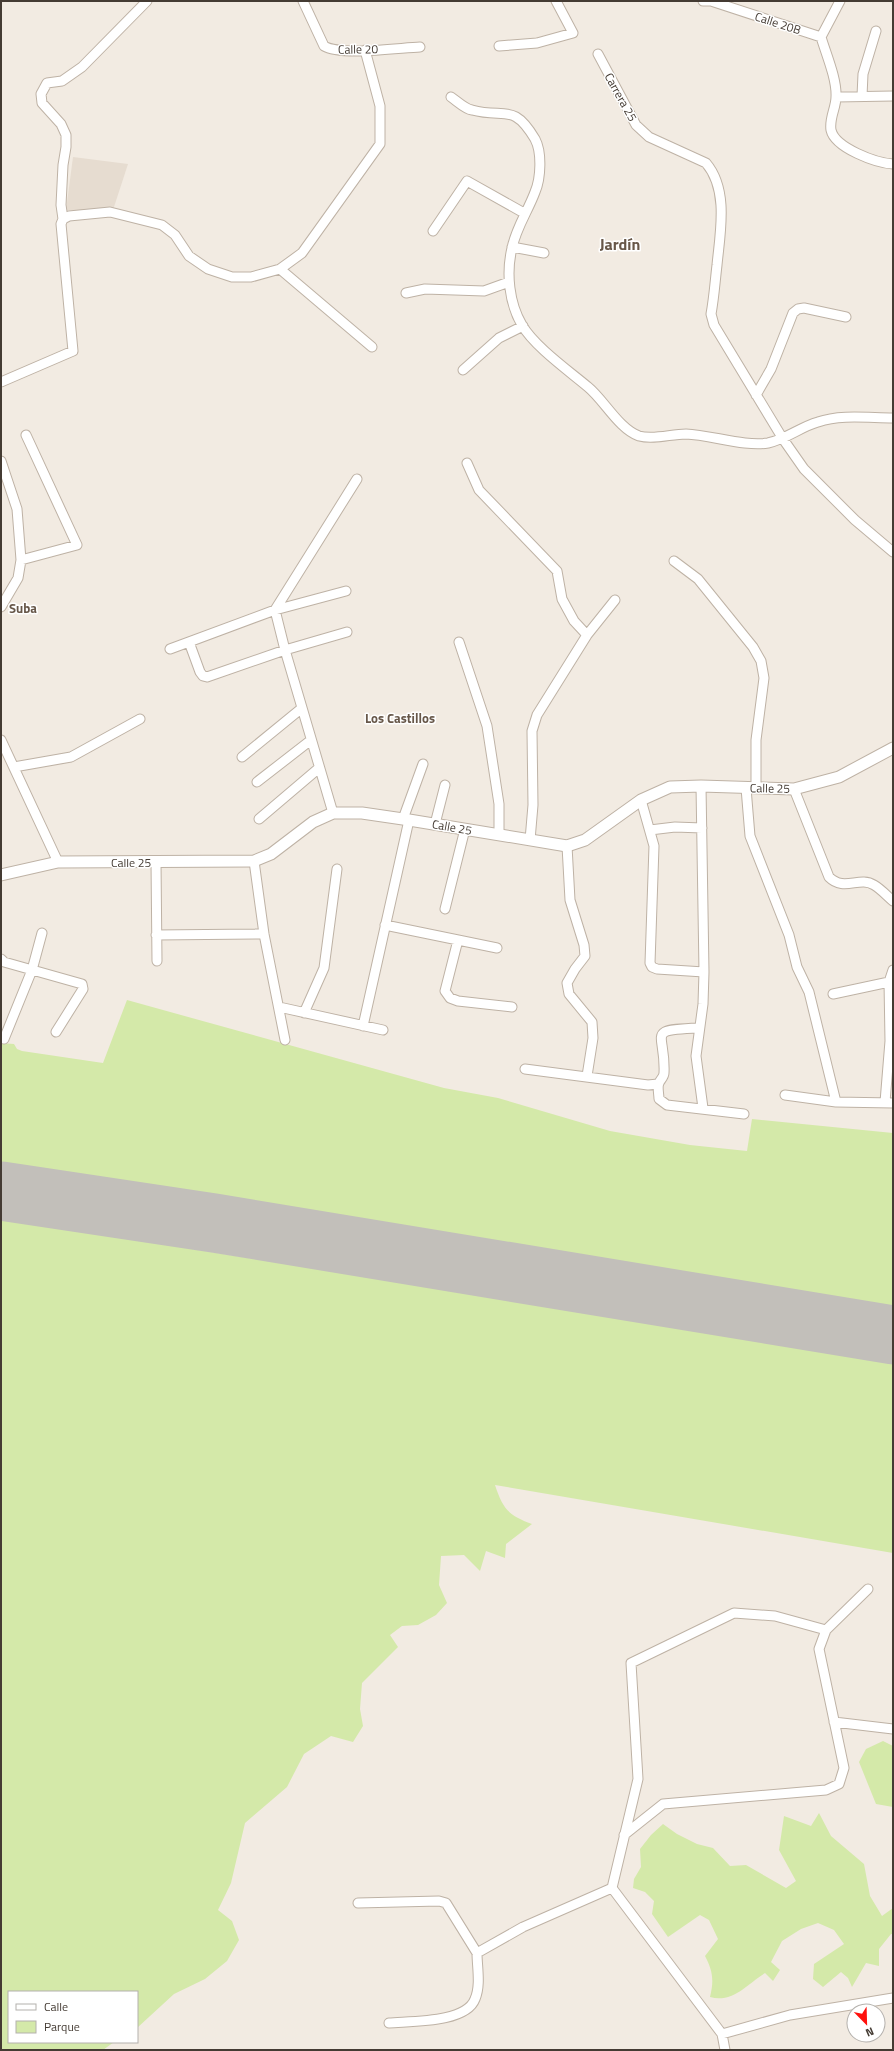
<svg xmlns="http://www.w3.org/2000/svg" width="894" height="2051" font-family="'Titillium Web',sans-serif">
  <style>
    .residential { fill: #e6dcd0 }
    .green { fill: #d4e9a9 }
    .lines { fill: none; stroke-linecap: round; stroke-linejoin: round }
    .runway { stroke: #c2bfba; stroke-width: 59 }
    .minor-casing { stroke: #beb2a5; stroke-width: 11 }
    .tertiary-casing { stroke: #beb2a5; stroke-width: 13 }
    .minor { stroke: #fff; stroke-width: 9 }
    .tertiary { stroke: #fff; stroke-width: 11 }
    .labels { text-anchor: middle; dominant-baseline: central; stroke-width: 3; stroke-linejoin: round; paint-order: stroke }
    .street-label { font-size: 12px; fill: #443b33; stroke: #fff }
    .neighbourhood-label { font-size: 13px; font-weight: bold; fill: #675749; stroke: #fff }
    .district-label { font-size: 16px; font-weight: bold; fill: #675749; stroke: #fff }
  </style>
  <rect width="100%" height="100%" fill="#f2ebe2"/>
  <path class="residential" d="M73 157 128 164 113 210H66Z"/>
  <path class="green" d="M127 1000 444 1088 498 1098 610 1131 690 1145 747 1151 752 1119 893 1133V1316L1 1174V1043L14 1044 17 1049 22 1051 103 1063Z
    M1 1218 893 1362V1553L495 1485C503 1509 508 1515 532 1524L506 1544 505 1558 486 1551 480 1571 464 1555 441 1556 439 1585 447 1603 436 1615 418 1625 402 1626 390 1635 398 1647 362 1683 360 1709 363 1726 353 1742 331 1736 304 1754 287 1787 245 1823 231 1883 218 1910 232 1921 239 1940 227 1961 205 1979 174 1994 137 2028V1992H9V2042H114L103 2050H1Z
    M883 1741 893 1746V1807L876 1804 859 1762 866 1749Z
    M819 1813 831 1836 864 1864 870 1896 882 1916 893 1908V1934H891L879 1949V1966L866 1963 852 1987 848 1978 841 1972 823 1987 813 1979 814 1964 844 1944 834 1930 818 1923 801 1929 782 1941 771 1962 780 1970 773 1981 765 1973C746 1985 733 2003 710 1997 714 1981 713 1971 705 1956L718 1939 709 1920 700 1915 668 1937 652 1914 654 1901 645 1892 633 1888 634 1879 641 1867 640 1849 651 1835 663 1824 677 1834 697 1844 713 1848 730 1866 746 1865 786 1888 796 1881 779 1850 784 1816 811 1826Z"/>
  <g class="lines">
    <path class="runway" d="M1 1191 214 1223 893 1335"/>
    <defs>
      <path id="minor" d="M303 1 324 46C340 56 398 48 420 47
        M703 1H711L821 37
        M821 37C826 54 837 79 836 97 836 108 829 118 831 130 835 148 876 163 893 164
        M821 37 840 1
        M499 46 537 43 573 33 556 1
        M598 54 636 125 649 137 706 163C729 190 720 233 717 265 715 282 714 298 711 314L714 325 783 439 804 469 855 520 893 552
        M862 96 863 74 876 31
        M451 97C457 101 465 109 472 110 505 119 513 102 535 139 542 152 541 178 535 192 528 211 516 228 512 248 506 273 509 303 522 325 534 346 569 371 588 387 604 400 619 429 639 436 654 440 671 434 686 434 711 435 745 447 768 443 787 439 800 427 818 422 841 414 869 418 893 418
        M836 97 893 96
        M63 219 69 216 110 212 162 225 175 235 189 256 208 269 232 277H251L280 269 302 253 380 144V106L365 50
        M433 231 467 181 524 213
        M512 247 544 253
        M280 269 372 347
        M406 293 425 289 484 291 509 282
        M463 370 499 338 523 326
        M1 382 73 351 61 224 63 219 61 205 63 165 66 147V135L61 124 42 103 41 94 47 83 62 81 82 67 147 1
        M756 395 771 369 793 313 798 309 804 308 846 317
        M1 461 17 509 21 560 18 578 1 607
        M467 463 479 490 557 571 562 599 574 621 587 635
        M21 560 77 545 26 435
        M674 561 698 579 753 647 761 661 764 678 756 740V788
        M189 642 200 672 203 676 207 677 285 650 347 632
        M459 642 487 726 499 804V835
        M170 649 275 610 346 591
        M1 740 58 862
        M242 757 302 708
        M14 767 71 757 140 719
        M257 782 311 740
        M701 786 704 972 703 1004 696 1056 703 1108
        M746 788 750 836 789 935 797 967 809 992 836 1102
        M794 789 829 877C844 892 859 876 874 885 881 889 887 896 893 901
        M641 800 654 846 650 963 652 967 657 969 704 972
        M333 813 285 650 275 610 357 479
        M259 819 319 768
        M403 819 423 764
        M435 824 445 785
        M650 830 675 827 702 828
        M530 840 533 805 532 731 537 715 587 635 615 600
        M567 846 570 900 584 945 585 956 575 969 567 983 569 994 592 1022 593 1038 587 1076
        M254 861 264 934 285 1040
        M156 862 157 961
        M445 909 465 829
        M385 925 497 948
        M156 935 264 934
        M458 940 445 991 450 998 458 1001 512 1007
        M1 959 4 962 82 984 83 989 56 1032
        M833 994 889 982
        M279 1007 383 1030
        M304 1013 324 968 337 869
        M363 1026 409 820
        M699 1028C644 1030 666 1032 664 1073 664 1077 660 1080 659 1083 657 1087 659 1094 659 1099L667 1105 744 1114
        M4 1039 32 970 42 933
        M525 1069 648 1085 658 1084
        M785 1095 836 1102 893 1103
        M885 1102 890 1041 889 982 893 970
        M834 1722 893 1729
        M624 1835 663 1804 826 1790 839 1784 844 1768 819 1649 826 1630 868 1589
        M358 1903 439 1901 446 1903 477 1953
        M389 2023C411 2021 466 2023 475 1999 481 1985 477 1967 477 1953L523 1927 612 1888
        M722 2034 790 2015 893 1998
        M725 2050 722 2034 612 1888 638 1779 631 1663 734 1613 775 1616 826 1630"/>
      <path id="tertiary" d="M1 875 58 862 254 861 271 854 313 822 333 813H362L403 819 567 846 585 840 641 800 670 787 701 786 794 789 839 777 893 748"/>
    </defs>
    <use href="#minor" class="minor-casing"/>
    <use href="#tertiary" class="tertiary-casing"/>
    <use href="#minor" class="minor"/>
    <use href="#tertiary" class="tertiary"/>
  </g>
  <g class="labels">
    <g class="street-label">
      <text transform="translate(778 23) rotate(18)">Calle 20B</text>
      <text transform="translate(358 49) rotate(-1)">Calle 20</text>
      <text transform="translate(621 97) rotate(61)">Carrera 25</text>
      <text transform="translate(770 788) rotate(1)">Calle 25</text>
      <text transform="translate(452 827) rotate(10)">Calle 25</text>
      <text x="131" y="862">Calle 25</text>
    </g>
    <g class="neighbourhood-label">
      <text x="23" y="608">Suba</text>
      <text x="400" y="718">Los Castillos</text>
    </g>
    <g class="district-label">
      <text x="620" y="244">Jardín</text>
    </g>
  </g>
  <rect width="894" height="2051" fill="none" stroke="#443b33" stroke-width="4"/>
  <rect x="8" y="1991" width="130" height="52" fill="#ffffff" stroke="#b4b1ad"/>
  <rect x="16" y="2004" width="20" height="6" fill="#ffffff" stroke="#b4b1ad"/>
  <text x="44" y="2011" font-size="12" fill="#443b33">Calle</text>
  <rect x="16" y="2021" width="20" height="12" fill="#d4e9a9" stroke="#b4b1ad"/>
  <text x="44" y="2031" font-size="12" fill="#443b33">Parque</text>
  <g transform="translate(866 2023) rotate(157)"><circle r="19" fill="#ffffff" stroke="#b4b1ad"/>
  <path d="M0-3L7 15L0 10L-7 15Z" fill="#ff110d"/>
  <text y="-6" font-size="11" font-weight="bold" text-anchor="middle" fill="#443b33">N</text>
  </g>
</svg>
